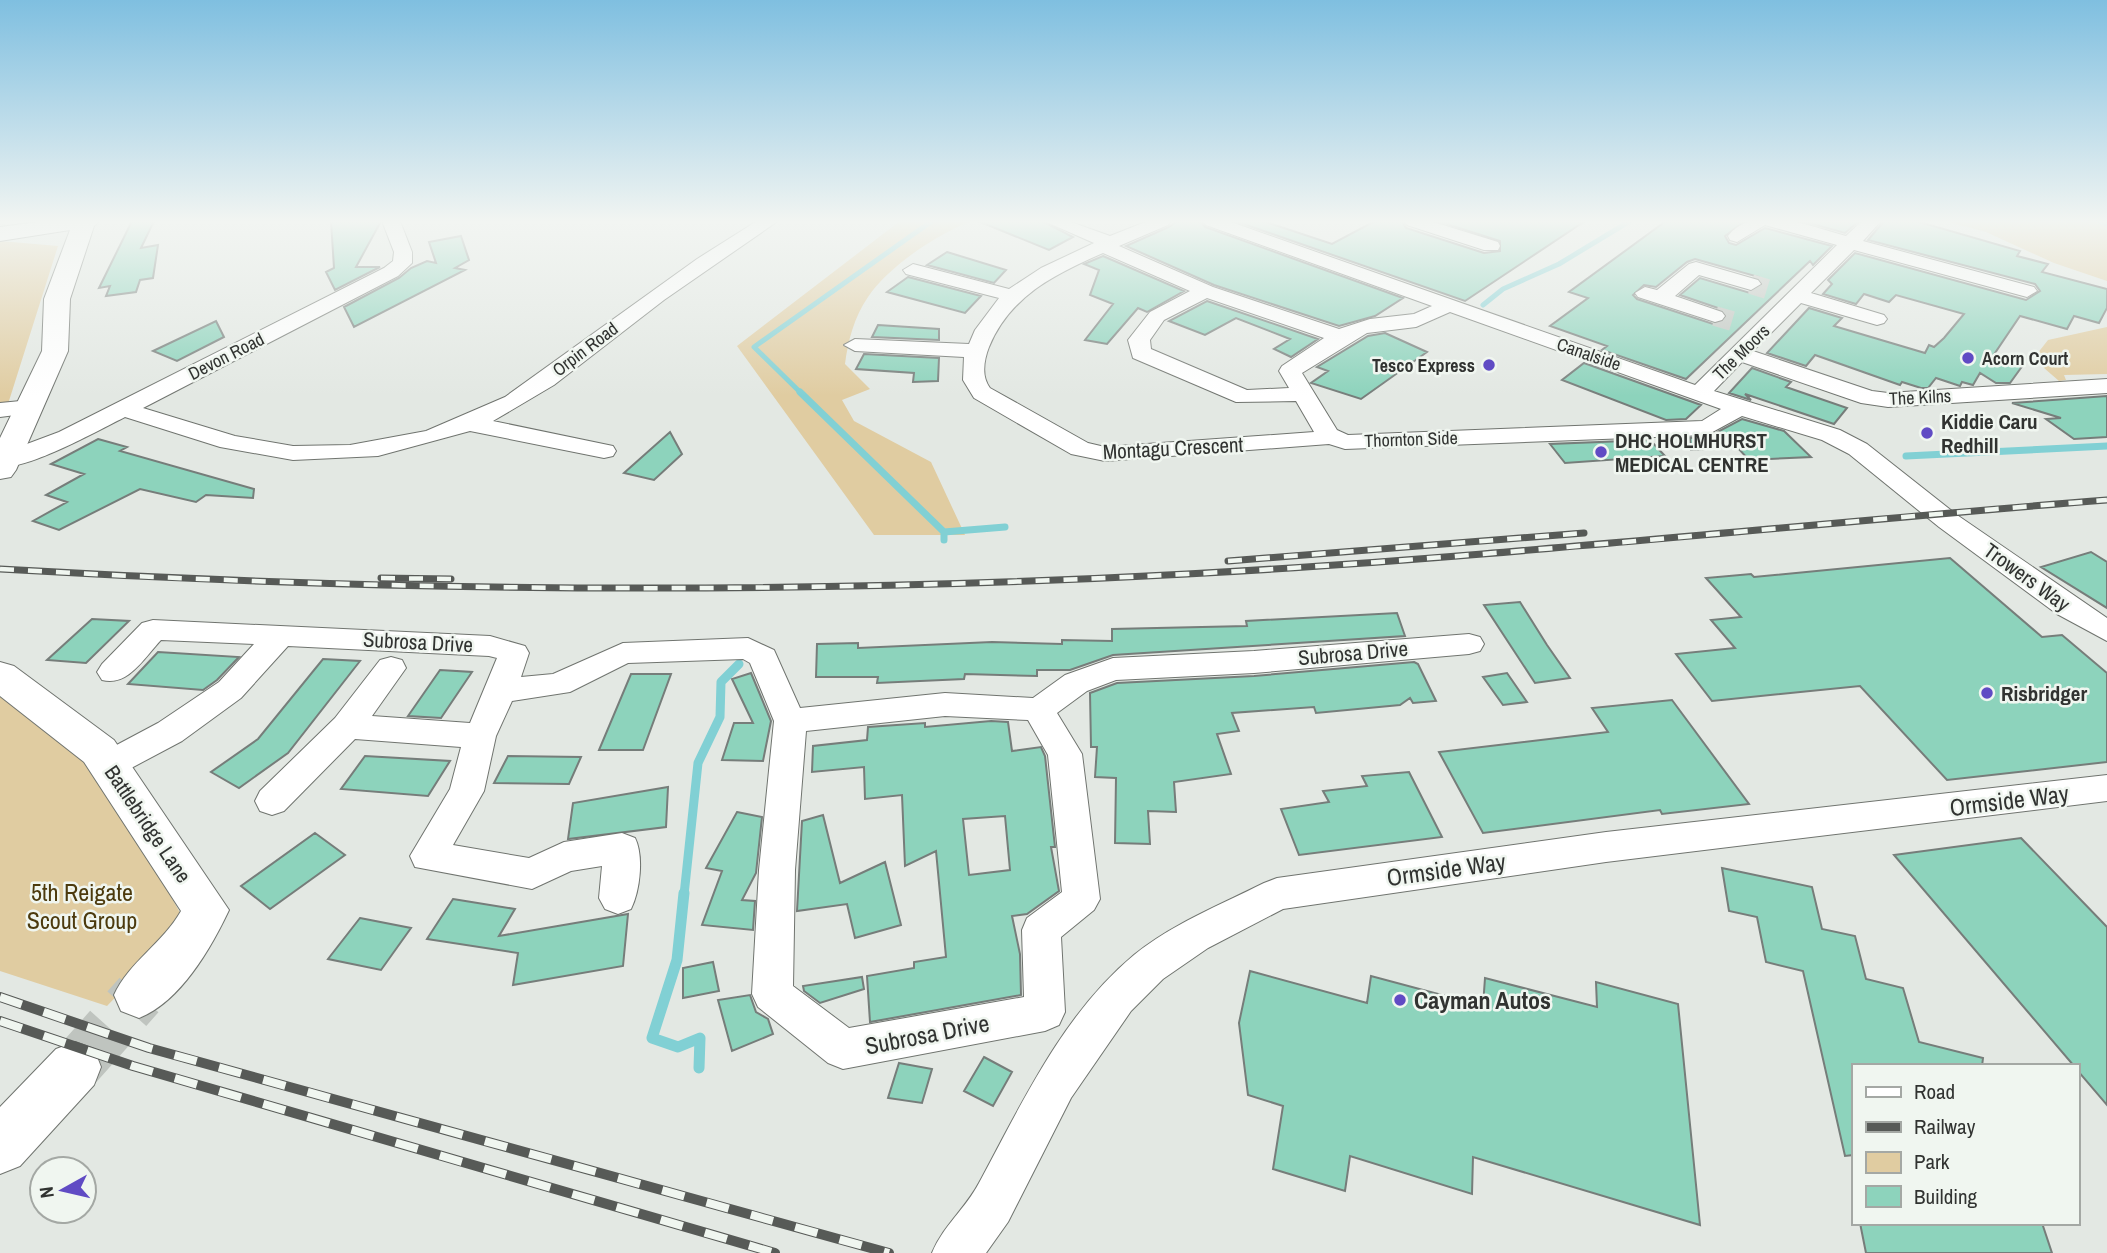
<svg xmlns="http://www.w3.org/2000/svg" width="2107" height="1253" font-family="'Archivo Narrow',sans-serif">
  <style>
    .green { fill: #e0cca1 }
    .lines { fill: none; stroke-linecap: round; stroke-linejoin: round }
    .stream-far3 { stroke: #81d0d4; stroke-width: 5 }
    .stream-far2 { stroke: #81d0d4; stroke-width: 7 }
    .stream-far1 { stroke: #81d0d4; stroke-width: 9 }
    .stream { stroke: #81d0d4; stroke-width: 11 }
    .building { fill: #8dd3bc; stroke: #767d7a; stroke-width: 2; fill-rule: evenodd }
    .minor-tunnel { stroke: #bfc4bf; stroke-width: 20; stroke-dasharray: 20 10; stroke-linecap: butt }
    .tertiary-tunnel { stroke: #bfc4bf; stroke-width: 52; stroke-dasharray: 52 26; stroke-linecap: butt }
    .minor-casing { stroke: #70746f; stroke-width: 2 }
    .tertiary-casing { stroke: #70746f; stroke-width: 2 }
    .minor { fill: #fff; fill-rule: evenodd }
    .tertiary { fill: #fff; fill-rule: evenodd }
    .rail-far1-casing { stroke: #575a57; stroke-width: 7 }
    .rail-casing { stroke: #575a57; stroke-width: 10 }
    .rail-far1 { stroke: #f0f6f0; stroke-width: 4.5; stroke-dasharray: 14; stroke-linecap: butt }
    .rail { stroke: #f0f6f0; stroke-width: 8; stroke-dasharray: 23; stroke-linecap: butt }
    .poi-dot { fill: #604bc4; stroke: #f0f6f0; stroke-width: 2.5 }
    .labels { text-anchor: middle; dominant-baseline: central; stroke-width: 5; stroke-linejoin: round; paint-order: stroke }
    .far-street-label { font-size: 18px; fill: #313331; stroke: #f0f6f0 }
    .far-poi-label { font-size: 18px; font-weight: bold; fill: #313331; stroke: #f0f6f0; text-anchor: start }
    .poi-label { font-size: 21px; font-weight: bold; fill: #313331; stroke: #f0f6f0; text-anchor: start }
    .street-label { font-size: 21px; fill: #313331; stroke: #f0f6f0 }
    .near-street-label { font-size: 24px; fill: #313331; stroke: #f0f6f0 }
    .near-park-label { font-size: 24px; fill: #4c3a0d; stroke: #f0f6f0 }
    .near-poi-label { font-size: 24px; font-weight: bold; fill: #313331; stroke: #f0f6f0; text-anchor: start }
  </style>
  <rect width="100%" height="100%" fill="#e3e8e3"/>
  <path class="green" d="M900 221H972C938 233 888 267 868 297 854 317 848 341 845 364L870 389 842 400 854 421 931 462 965 535H874L737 346Z
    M1944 221H2107V281L2054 263 1986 232Z
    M0 241 58 246 8 404 0 405Z
    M2107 327V374L2064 375 2066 380 2059 381 2044 368 2037 354 2048 340Z
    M0 685 108 780 186 924 107 1006 0 971Z"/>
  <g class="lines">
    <path class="stream-far3" d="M2099 221 2107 224
      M1483 305 1503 289 1559 264 1630 221
      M802 394 754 347 932 221"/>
    <path class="stream-far2" d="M800 392 944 532
      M1906 456 2107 446
      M944 540V532L1005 527"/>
    <path class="stream-far1" d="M684 895 698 763 720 717 721 682 739 664"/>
    <path class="stream" d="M684 893 677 960 652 1038 678 1047 700 1038 699 1068"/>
  </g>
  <path class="building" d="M132 221H154L141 248 158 245 153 278 140 280 136 292 106 296 110 286 99 288Z
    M331 221H380V223L356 267H380L335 290 326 272 334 268Z
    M978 221H1042L1073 237 1049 250Z
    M1177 221H1200L1205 227 1403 298 1375 316 1339 326 1214 285 1126 246 1169 227Z
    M1235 221H1263L1332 244 1375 221H1402L1406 228 1484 253 1500 251V241L1437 221H1585L1465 301Z
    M1666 221H1745L1725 236 1729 243 1736 245 1765 228 1832 246 1813 265 1810 261 1686 379 1602 350 1607 346 1550 326 1588 298 1569 292ZM1695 259 1759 277 1764 284 1750 293 1700 278 1680 295 1724 310 1727 318 1716 325 1637 299 1633 295 1644 285 1656 287 1687 262Z
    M1802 221H1859L1845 233Z
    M1884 221H1916L2020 251 2017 256 2048 264 2042 272 2107 289V308L2099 323 2074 316 2067 329 2020 316 1993 356 2023 365 2010 383H1996L1980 373 1973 385 1962 382 1960 386 1936 378 1928 388H1921L1902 382 1900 385 1815 355 1806 366 1767 353 1809 308 1842 318 1834 326 1925 353 1929 345 1934 347 1944 338 1964 314 1896 295 1889 302 1864 294 1856 304 1823 294 1832 284 1828 280 1855 253 2026 300 2040 291 2035 284 1868 240Z
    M461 236 469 260 455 268 465 270 354 327 344 307 399 278 411 268 427 261 436 263 429 242Z
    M947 252 1006 270 994 283 927 265Z
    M1103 256 1184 291 1147 312 1138 308 1107 344 1085 340 1113 304 1090 295 1099 270 1084 264Z
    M908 277 981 296 965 313 887 292Z
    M1207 301 1318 339 1291 357 1274 349 1290 339 1236 318 1205 335 1169 321Z
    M216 321 224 337 177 361 153 351Z
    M878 325 939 329V340L872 337Z
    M1385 333 1427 352 1361 399 1311 383 1328 371 1317 367 1368 336Z
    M864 354 939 358 938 381 913 382 914 373 856 369Z
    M1584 363 1701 405 1686 419 1666 420 1562 380Z
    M1752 368 1791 382 1786 387 1847 408 1834 424 1745 394 1751 400 1729 393Z
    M2107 396V437L2074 439 2046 419 2061 418 2012 403Z
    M1742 419 1784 431 1811 457 1749 460 1737 447 1691 450 1690 438 1708 437Z
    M670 432 682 454 654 480 624 473Z
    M98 439 127 447 120 451 254 489 253 498 206 495 196 502 140 489 59 530 33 521 67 502 46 495 84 474 51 464Z
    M1650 440 1665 456 1565 463 1550 444Z
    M2091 552 2107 562V608L2041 567Z
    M1950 558 2042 637 2062 635 2107 673V762L1947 780 1860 686 1712 701 1676 654 1735 648 1711 620 1741 617 1706 578 1751 574 1754 577Z
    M1520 602 1547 645 1570 678 1535 683 1484 605Z
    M1397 613 1405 636 1113 655 1070 670H1037V676L965 674 964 679 877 683 878 677H816L817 644 858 643V648L992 642 1062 644V640L1112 641V629L1247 626 1246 621Z
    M92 619 129 621 86 663 47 660Z
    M158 652 239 657 217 680 203 690 128 684Z
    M323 659 360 661 288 753 239 788 211 772 258 739Z
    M1414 662 1418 664 1436 701 1413 703 1410 698 1400 705 1316 713 1314 707 1232 713 1239 731 1217 734 1231 774 1174 782 1176 812 1148 811 1150 844 1115 843 1116 778 1095 777 1097 747H1091L1090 693 1117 683 1254 676Z
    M440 670 472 672 441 718 408 716Z
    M751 673 771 721 763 761 722 760 734 723H753L732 679Z
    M1507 673 1527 702 1503 705 1483 677Z
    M631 674H671L643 750H599Z
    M1672 700 1749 804 1662 814 1660 810 1483 833 1439 752 1608 732 1592 708Z
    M991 721 1008 722 1012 751 1041 747 1045 756 1055 847H1051L1059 891 1027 914 1012 916 1020 954 1021 995 870 1022 867 976 914 968V962L946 957 936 851 905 866 902 795 865 799 864 767 812 772 813 746 867 740 868 727 925 723V727ZM1005 816 1010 870 969 875 963 819Z
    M365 756 450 761 428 796 341 789Z
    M508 756 581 757 569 784 494 783Z
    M1409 772 1442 837 1299 855 1281 809 1329 802 1323 791 1367 786 1362 776Z
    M668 787 666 827 568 839 573 803Z
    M737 812 762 817 756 873 742 900 755 901 753 930 702 925 722 871 706 868Z
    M823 815 840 883 885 862 901 925 855 938 847 904 797 911 802 821Z
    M315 833 345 855 270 909 241 886Z
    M2021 838 2107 927V1105L2077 1070V1066H2074L1894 855Z
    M1722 868 1812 887 1822 929 1855 936 1866 979 1903 988 1919 1042 1983 1058 1982 1066H1853V1155L1845 1156 1803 971 1766 962 1757 917 1729 911Z
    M453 899 515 909 499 936 628 914 623 966 513 985 518 953 427 939Z
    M360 918 411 928 381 970 328 959Z
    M713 962 719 991 683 998V968Z
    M1250 971 1367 1003 1371 976 1483 1006 1485 978 1597 1007 1596 982 1678 1004 1700 1225 1473 1157 1472 1194 1350 1156 1345 1191 1273 1169 1283 1106 1248 1095 1239 1023Z
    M862 977 864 989 820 1003 804 991 803 986Z
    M750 995 756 1012 768 1019 773 1034 732 1051 718 1000Z
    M984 1057 1012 1072 993 1106 964 1091Z
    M899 1063 932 1069 922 1103 888 1098Z
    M1860 1223H2042L2052 1253H1866Z"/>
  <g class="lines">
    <path class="minor-tunnel" d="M1751 284 1767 289
      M1715 316 1732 321"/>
    <path class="tertiary-tunnel" d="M75 1067 139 995"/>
    <defs>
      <path id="minor" d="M382 221H400L412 252V263L398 276 143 408 235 436 293 446 350 445 426 431 505 397 697 259 757 221H778L664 300 554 385 493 421 613 446 616 451 613 456 604 458 470 431 378 456 293 460 220 447 125 417C101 429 24 472 0 466V454L59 432 384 268 393 261 394 252Z
        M1044 221H1068L1110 236 1148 221H1171L1168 225 1119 246 1213 287 1339 329 1370 319 1414 314 1432 306 1206 225 1203 221H1228L1695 385 1837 245 1765 225 1737 242 1730 240 1728 236C1754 202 1813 227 1846 236L1862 221H1881L1863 241 2034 287 2037 291 2027 297 1854 250 1811 293 1884 315 1887 319 1884 323 1877 325 1801 303 1753 351 1872 391 1888 393 2107 379V393L1888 407 1861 403 1742 362 1714 391 1840 430 1867 444 1957 515 2107 618V641L2057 614 1939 527 1849 454 1822 440 1742 416 1707 435 1345 449 1329 444 1105 461 1071 454 974 398 963 380 964 357 855 351 844 345 855 339 969 344 975 330 999 298 906 274 903 270 913 264 1009 289 1041 268 1094 243ZM1103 253 1190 291 1150 312 1128 340 1133 358 1236 402 1296 401 1314 432 1105 447 1088 443 990 388C981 376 984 360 989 347 1010 296 1055 274 1103 253ZM1207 298 1324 338 1282 366 1279 371 1289 388 1247 390 1151 349 1150 340 1164 320ZM1450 312 1721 409 1702 421 1348 435 1337 430 1302 373 1367 333 1416 327Z
        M1404 221H1430L1498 242 1500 246 1498 250H1484L1407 225Z
        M1696 262 1758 280 1761 284 1751 290 1699 275 1675 296 1722 312 1725 316 1722 320 1715 322 1638 297 1635 293 1645 287 1657 290 1689 264Z
        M31 400 39 402 43 407 39 412 0 417V403Z
        M153 620 490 636 525 646 529 653 521 677 553 674 623 643 748 638 774 650 800 708 945 693 1033 698 1065 675 1113 658 1254 651 1469 634 1480 637 1484 644 1480 651 1469 654 1254 673 1116 680 1087 691 1057 713 1082 754 1100 899 1094 910 1061 937 1065 1012 1059 1025 1045 1031 843 1069 828 1063 758 1007 752 994 759 870 774 721 750 663 743 659 628 663 570 692 512 701 496 736 484 791 453 845 529 858 564 842 622 833 635 838C644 856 640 891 631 909L618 914 605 909 599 898 602 866 571 871 532 889 415 867 410 856 450 789 461 747 355 739 284 811 272 815 260 811 255 801 260 791 335 718 380 660 391 657 402 660 406 668 372 716 470 723 497 658 489 656 288 646 241 698 182 741 120 774 108 778 96 774 91 765 96 756 158 723 219 682 254 644 161 640C144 658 128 687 102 680L97 672 102 664 142 623ZM945 716 1028 720 1048 755 1062 892 1027 918 1022 930 1024 997 849 1028 793 986 795 870 806 731Z
        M2107 775V801L1606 862 1283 909 1208 948 1163 979 1131 1011 1071 1098 1008 1222 986 1253H932C943 1226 966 1208 979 1183 1022 1103 1063 1014 1134 955 1172 924 1220 905 1264 883L1277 878 1606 832Z"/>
      <path id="tertiary" d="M46 221H99L94 226 70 299 68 351 16 470 11 477 0 479V438L42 351 44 299 70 230 0 241V227Z
        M0 662 14 666 114 740 229 910C211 948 180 1002 139 1018L121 1011 114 995C129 962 163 943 181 911L84 762 0 696Z
        M75 1042 94 1049 101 1067 94 1085 20 1166 0 1174V1107L56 1049Z"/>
    </defs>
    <use href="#minor" class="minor-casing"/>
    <use href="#tertiary" class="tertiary-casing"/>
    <use href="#minor" class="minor"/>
    <use href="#tertiary" class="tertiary"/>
    <defs>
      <path id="rail-far1" d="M1228 561 1584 533
        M0 569C396 592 791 595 1187 574 1494 558 1800 524 2107 500
        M381 578 451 579"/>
      <path id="rail" d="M0 997 149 1048 889 1253
        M0 1021 133 1066 775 1253"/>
    </defs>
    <use href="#rail-far1" class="rail-far1-casing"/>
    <use href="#rail" class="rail-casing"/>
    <use href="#rail-far1" class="rail-far1"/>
    <use href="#rail" class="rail"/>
  </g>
  <linearGradient id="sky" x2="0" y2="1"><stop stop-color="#7fbfe0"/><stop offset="0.56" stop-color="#f2f5f2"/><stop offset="1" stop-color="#f2f5f2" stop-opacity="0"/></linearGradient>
  <rect width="2107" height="396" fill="url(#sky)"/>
  <g class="poi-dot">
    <circle cx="1968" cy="358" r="7"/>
    <circle cx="1489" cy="365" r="7"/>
    <circle cx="1927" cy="433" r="7"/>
    <circle cx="1601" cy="452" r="7"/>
    <circle cx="1987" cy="693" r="7"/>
    <circle cx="1400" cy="1000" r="7"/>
  </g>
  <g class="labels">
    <g class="far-street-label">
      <text transform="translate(585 349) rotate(-37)">Orpin Road</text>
      <text transform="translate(1741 352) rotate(-44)">The Moors</text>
      <text transform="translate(1589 354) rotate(19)">Canalside</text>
      <text transform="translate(226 356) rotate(-27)">Devon Road</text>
      <text transform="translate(1920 397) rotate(-3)">The Kilns</text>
      <text transform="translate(1411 439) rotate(-2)">Thornton Side</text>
    </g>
    <g class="far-poi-label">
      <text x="1982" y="358">Acorn Court</text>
      <text x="1475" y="365" text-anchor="end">Tesco Express</text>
    </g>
    <g class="poi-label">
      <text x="1941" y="421">Kiddie Caru<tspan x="1941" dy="24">Redhill</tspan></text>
      <text x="1615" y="440">DHC HOLMHURST<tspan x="1615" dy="24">MEDICAL CENTRE</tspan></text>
      <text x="2001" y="693">Risbridger</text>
    </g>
    <g class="street-label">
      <text transform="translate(1173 448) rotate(-3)">Montagu Crescent</text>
      <text transform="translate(2027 577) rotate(36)">Trowers Way</text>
      <text transform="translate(418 642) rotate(3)">Subrosa Drive</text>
      <text transform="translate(1353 653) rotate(-5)">Subrosa Drive</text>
      <text transform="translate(148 824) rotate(56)">Battlebridge Lane</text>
    </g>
    <g class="near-street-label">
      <text transform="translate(2009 800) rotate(-7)">Ormside Way</text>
      <text transform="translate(1446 869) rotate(-8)">Ormside Way</text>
      <text transform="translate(927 1034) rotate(-11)">Subrosa Drive</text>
    </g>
    <g class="near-park-label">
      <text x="82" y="892">5th Reigate<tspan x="82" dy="28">Scout Group</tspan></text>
    </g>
    <g class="near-poi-label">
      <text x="1414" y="1000">Cayman Autos</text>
    </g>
  </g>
  <rect x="1852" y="1064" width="228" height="161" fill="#f0f6f0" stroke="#a4a8a4" stroke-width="2"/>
  <rect x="1866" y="1087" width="35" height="10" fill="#ffffff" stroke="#a4a8a4" stroke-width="2"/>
  <text x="1914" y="1099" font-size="21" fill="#313331">Road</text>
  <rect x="1866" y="1122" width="35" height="10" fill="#575a57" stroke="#a4a8a4" stroke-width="2"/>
  <text x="1914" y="1134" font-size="21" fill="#313331">Railway</text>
  <rect x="1866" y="1152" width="35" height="21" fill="#e0cca1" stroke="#a4a8a4" stroke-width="2"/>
  <text x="1914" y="1169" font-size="21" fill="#313331">Park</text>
  <rect x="1866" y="1186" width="35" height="21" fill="#8dd3bc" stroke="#a4a8a4" stroke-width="2"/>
  <text x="1914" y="1204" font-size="21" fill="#313331">Building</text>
  <g transform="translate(63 1190) rotate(262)"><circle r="33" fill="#f0f6f0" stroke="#a4a8a4" stroke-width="2"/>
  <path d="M0-5L12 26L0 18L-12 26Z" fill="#604bc4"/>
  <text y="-10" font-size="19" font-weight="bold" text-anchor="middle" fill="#313331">N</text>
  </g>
</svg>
